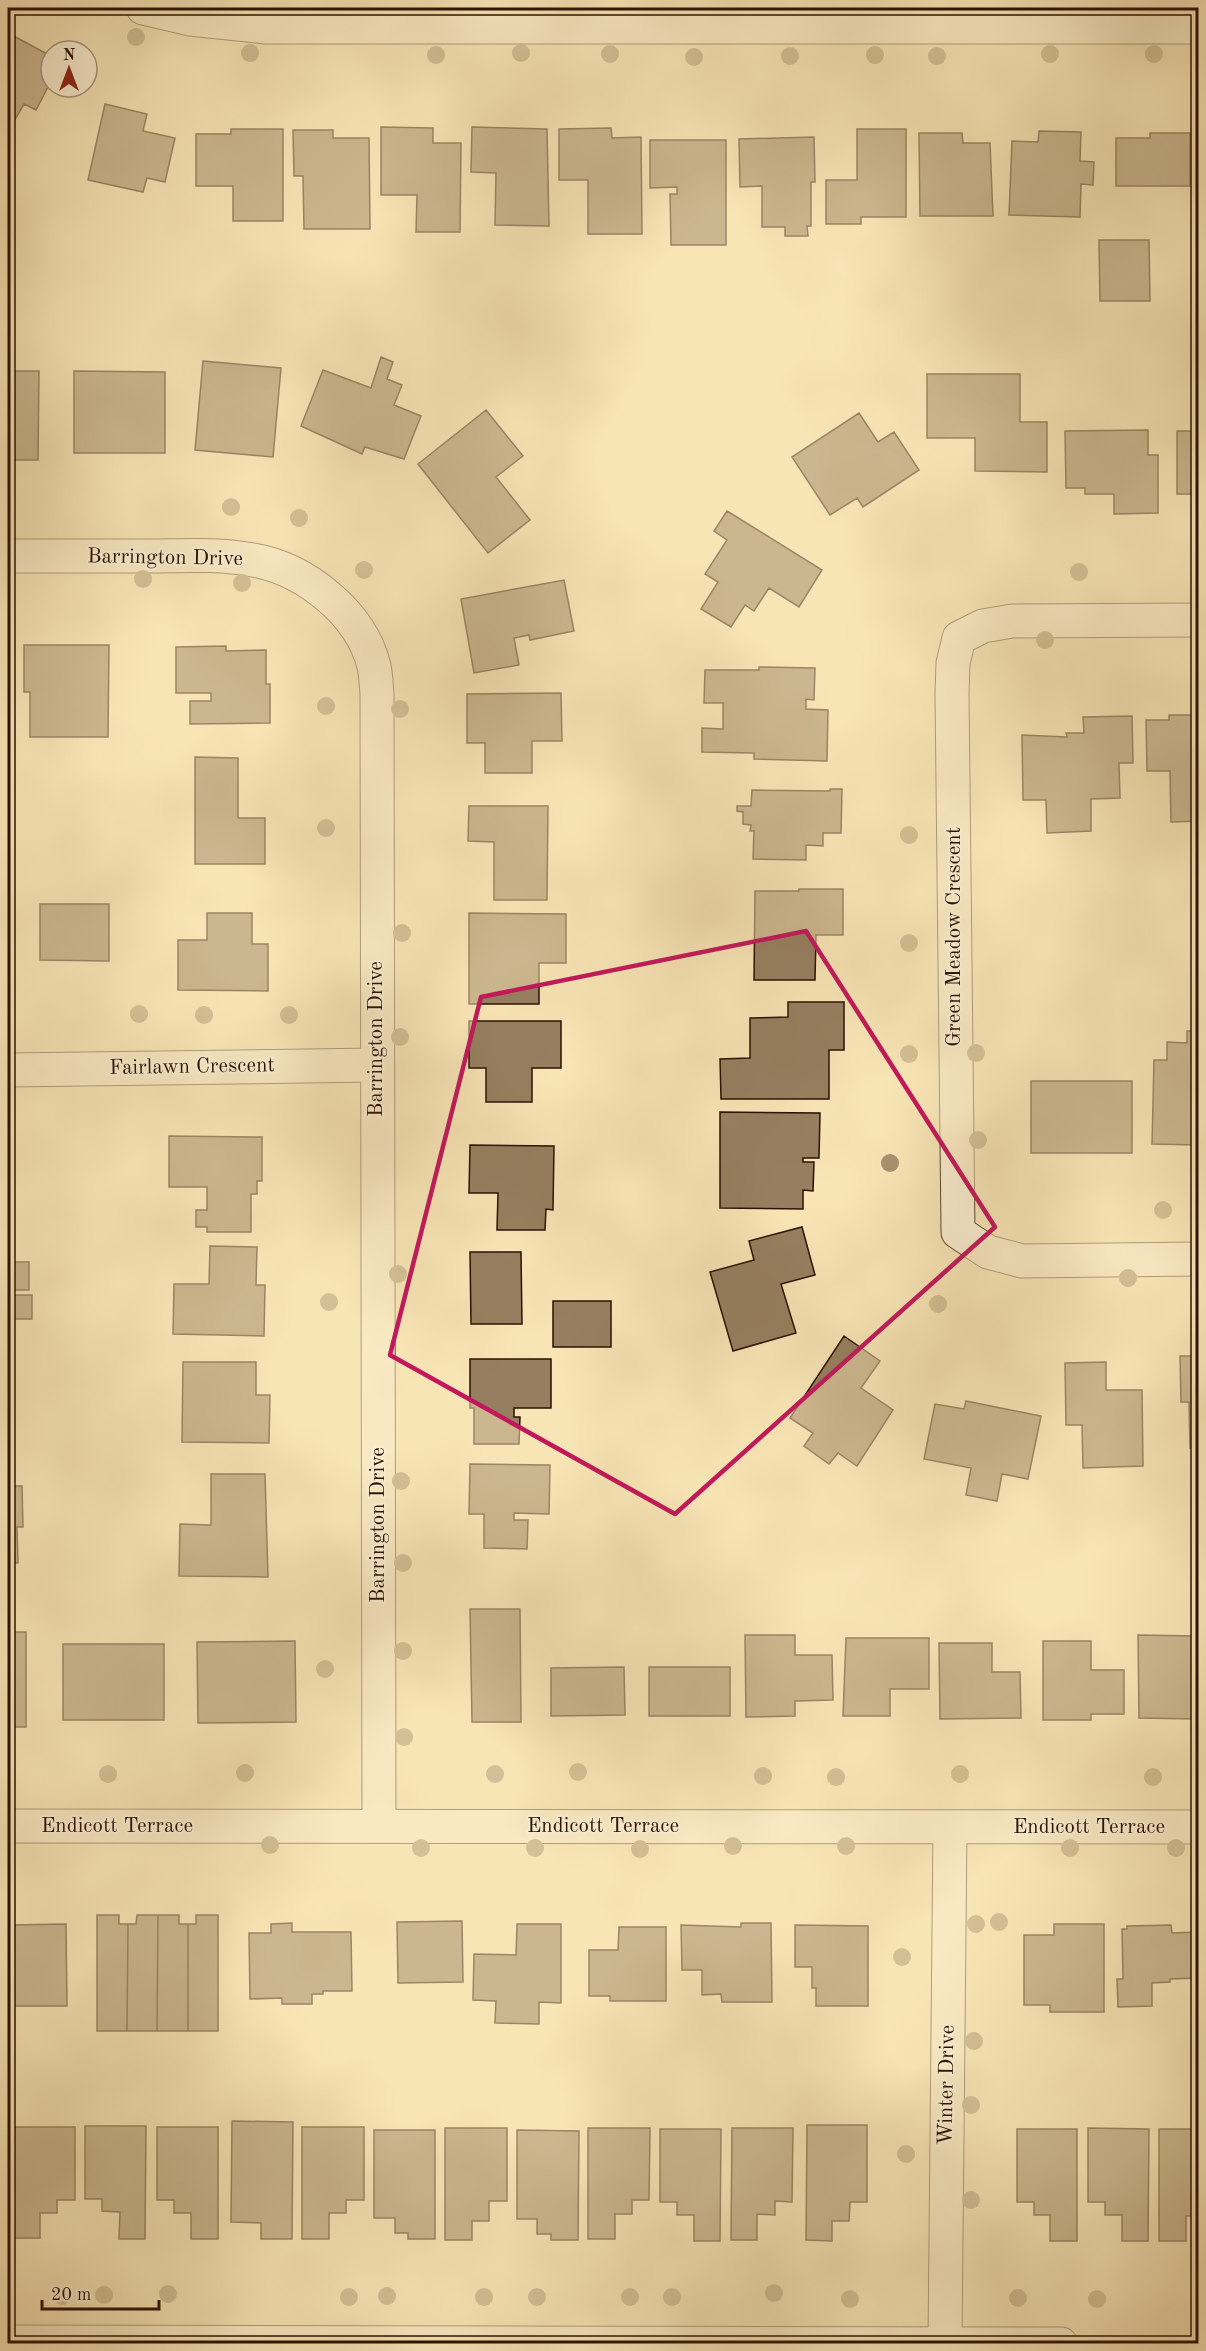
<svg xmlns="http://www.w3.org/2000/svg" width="1206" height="2351" font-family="'Old Standard TT',serif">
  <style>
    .building { fill: #967f60; stroke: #2c1002; stroke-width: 1.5 }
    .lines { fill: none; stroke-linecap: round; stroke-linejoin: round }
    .street-casing { stroke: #5f452f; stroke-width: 35 }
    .street { stroke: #faeed0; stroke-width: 33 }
    .tree { fill: #a89270 }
    .marked { fill: none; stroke: #c2185b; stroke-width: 4.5; stroke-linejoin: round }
    .labels { text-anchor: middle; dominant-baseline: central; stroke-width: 4.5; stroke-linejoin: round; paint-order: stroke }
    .street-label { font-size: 21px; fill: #2c1002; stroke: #faeed0 }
  </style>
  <rect width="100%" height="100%" fill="#f8e5b6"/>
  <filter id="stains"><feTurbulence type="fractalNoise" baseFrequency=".00333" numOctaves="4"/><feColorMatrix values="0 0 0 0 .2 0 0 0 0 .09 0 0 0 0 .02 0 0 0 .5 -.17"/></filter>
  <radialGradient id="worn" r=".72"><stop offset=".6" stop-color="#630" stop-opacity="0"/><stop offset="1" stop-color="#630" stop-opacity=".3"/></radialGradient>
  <path class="building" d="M8 33 51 56V81L36 110 24 104 12 125 8 122Z
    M105 104 147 114 143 131 175 138 165 182 147 178 143 192 88 180Z
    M381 127 433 128V143H461L460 232H416L417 195H381Z
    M472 127 547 129 549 226 495 225 496 173 471 172Z
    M611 128 612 138 641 137 642 234H588V180H559V129Z
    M231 129H283V221H233V186H196V134H231Z
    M857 129H906V217H861V224H826V180H857Z
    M293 130H333V138H369L370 229H304L303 176H294Z
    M1039 131 1081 132 1080 161 1094 162 1093 185 1081 184 1080 217 1009 215 1012 141 1038 142Z
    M919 133H962L963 143H990L993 216H920Z
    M1150 133H1190V186H1116V138H1150Z
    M814 137 815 182H811V226H807L808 236H785V227H762V186L740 187 739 139Z
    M650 140H726V245H671L670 194H677V187L650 188Z
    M1099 240H1149L1150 301H1100Z
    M381 357 393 362 387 379 402 385 394 405 421 416 404 459 365 447 362 454 301 426 323 370 371 388Z
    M203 361 281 368 273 457 195 450Z
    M8 371H39L38 460H8Z
    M74 371 165 372V453H74Z
    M927 374H1020V422H1047V472L975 471V438H927Z
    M486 410 523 456 496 477 530 520 488 553 418 464Z
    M859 413 878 442 894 432 919 470 863 507 857 498 830 515 792 457Z
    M1148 430V455H1158V513L1114 514V494H1085V488H1066L1065 431Z
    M1177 431H1198V494H1177Z
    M727 511 822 570 799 607 769 588 754 611 745 605 731 627 701 609 718 582 705 574 727 540 714 531Z
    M564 580 574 631 530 640 529 635 514 638 519 665 474 673 461 599Z
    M24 645H109L108 737H30V692H24Z
    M226 646V651L266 650V684H270V723L190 724V701H211V693H176V647Z
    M759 667 815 668 814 700 806 699V709L828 710 827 761 754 759V753L702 752V728L723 729V703H704L705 670H759Z
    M561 693 562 741H532V773H485V743H467V694Z
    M1169 715H1198V821L1171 822 1170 771H1147L1146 720H1169Z
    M1132 716 1133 763H1119L1120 798 1091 799V831L1047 833 1046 800H1023L1022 735 1067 737 1066 733H1084L1083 717Z
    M195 757 238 758V818H265V864H195Z
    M830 789H842L841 833H823V846L806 845V860L753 859 754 831H750L751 825 743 824V812L737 811V806H751L752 790 830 791Z
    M469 806H548L547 900H494V842L468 841Z
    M799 889H843V935H816L815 980H754L755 891H799Z
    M40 904H109V961L40 960Z
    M207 913H252V944H268V991L178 990V940H207Z
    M469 913 566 914V963H539V1004H469Z
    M788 1002H844V1050H829V1099H721L720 1059 750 1058V1018L788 1017Z
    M469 1021H561V1068H532V1102H486V1068H469Z
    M1187 1031H1198V1145L1152 1144 1154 1060H1167V1042L1187 1043Z
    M1031 1081H1132V1153H1031Z
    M720 1112 820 1113 819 1158H803V1162H814L813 1191 803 1190V1209L720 1208Z
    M169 1136 262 1137V1181H257V1194H251V1232H207V1227H196V1210H207V1187H169Z
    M470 1145 554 1146 553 1210 546 1209 545 1230H497L498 1193H469Z
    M8 1149H10V1183H8Z
    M802 1227 815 1275 781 1284 796 1333 733 1351 710 1272 754 1260 749 1241Z
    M210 1246 257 1247 256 1285H265L264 1336 173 1334 174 1284H209Z
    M470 1252H521L522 1324H471Z
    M10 1262H29V1290H11V1295H32V1319H12V1330H8V1264Z
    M553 1301H611V1347H553Z
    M844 1336 880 1361 861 1388 893 1410 857 1466 838 1453 829 1464 804 1446 813 1433 790 1418Z
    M1180 1356H1198V1448H1190L1189 1402H1181Z
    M470 1359H551V1408H514V1417H520L519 1444H474V1408H470Z
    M183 1362H256V1395H270L269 1443 182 1442Z
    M1106 1362V1390H1142L1143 1466 1083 1468 1082 1425H1066L1065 1363Z
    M8 1375H12L11 1446H8Z
    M966 1401 1041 1416 1028 1479 1002 1474 997 1501 966 1495 971 1468 924 1459 935 1404 964 1409Z
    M470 1464 550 1465 549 1514 514 1513V1520H528L527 1549 484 1548V1514H469Z
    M211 1474H265L268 1577 179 1576 180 1524 211 1525Z
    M8 1486H22L23 1527H17L18 1563H8Z
    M470 1609H520L521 1722H472Z
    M8 1632H26V1727H8Z
    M745 1635H795V1655H832L833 1700 795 1701V1716L746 1717Z
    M1138 1635 1195 1636 1194 1675H1198V1719L1139 1718Z
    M846 1638H929V1689H890V1716H843Z
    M295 1641 296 1722 198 1723 197 1642Z
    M1043 1641H1091V1670H1124V1714H1091V1720H1043Z
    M939 1643H992V1672H1020L1021 1718 940 1719Z
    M63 1644H164V1720H63Z
    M624 1667 625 1715 551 1716V1668Z
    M649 1667H730V1716H649Z
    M97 1915H119V1924H128L127 2031H97Z
    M137 1915H158L157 2031H127L128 1924H136Z
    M158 1915H179V1924H188V2031H157Z
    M196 1915H218V2031H188V1924H196Z
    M462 1921 463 1982 398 1983 397 1922Z
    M292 1923V1932H351L352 1991H323V1994H312V2004H282V1998L250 1999 249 1933H271V1924Z
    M741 1923H771L772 2002H722L721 1994 702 1995V1970H682L681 1925 741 1927Z
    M66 1924 67 2006H8V1925Z
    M517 1924H561V2003L539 2002V2024L495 2023 496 2001 473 2000 474 1954 516 1955Z
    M1054 1924H1104V2012H1050V2005H1024V1935H1054Z
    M795 1925 868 1926V2006H816V1988H812V1967H795Z
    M1171 1925 1172 1933 1198 1932V1978L1170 1979V1982L1152 1983V2006L1118 2007 1117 1979H1123L1122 1929H1127V1926Z
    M619 1927H666V2001H610V1996H589V1950H618Z
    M232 2121 293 2122 292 2239H261V2223L231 2222Z
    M807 2125H867V2202H850L849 2221H832V2241L806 2240Z
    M85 2126H146L145 2239H119L120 2212 102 2211V2199H85Z
    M14 2127H75V2200H57V2213H40V2238H14Z
    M157 2127H218V2239H191V2213H174V2200H157Z
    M302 2127H364V2200H346V2213H329V2239H302Z
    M445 2128H507V2201H489V2221H472V2240H445Z
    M588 2128H650L649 2200H632V2214H615V2239H588Z
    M732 2128H793L792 2202 775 2201V2215L757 2214V2240H731Z
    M1088 2128 1149 2129 1148 2241H1122V2215H1105V2202H1088Z
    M660 2129H721L720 2241H694V2215H677V2202H660Z
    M1017 2129H1077V2241H1050V2215H1034V2202H1017Z
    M1159 2129H1198V2216H1186V2241H1159Z
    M374 2130H435V2239H408V2233H395V2218H374Z
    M517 2130 579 2131 578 2240H551V2234H537V2219H517Z"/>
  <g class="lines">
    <defs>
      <path id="street" d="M143 8 190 19 266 27H1198
        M8 556C53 556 99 556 144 556 180 556 217 553 253 560 305 569 361 613 374 666 376 675 376 684 377 693L379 1826
        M1198 620 1012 621 983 626 959 638 953 663 952 693 958 1232 988 1252 1022 1261 1198 1259
        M8 1070 376 1065
        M8 1826 1198 1827
        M8 2342 1061 2344
        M945 2343 950 1827"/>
    </defs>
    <use href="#street" class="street-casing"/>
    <use href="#street" class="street"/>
  </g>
  <g class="tree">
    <circle cx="136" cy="37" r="9"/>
    <circle cx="250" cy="53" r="9"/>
    <circle cx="521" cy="53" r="9"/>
    <circle cx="610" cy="54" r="9"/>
    <circle cx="1050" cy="54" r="9"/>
    <circle cx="1154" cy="54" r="9"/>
    <circle cx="436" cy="55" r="9"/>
    <circle cx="875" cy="55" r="9"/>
    <circle cx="790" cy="56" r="9"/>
    <circle cx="937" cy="56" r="9"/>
    <circle cx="694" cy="57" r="9"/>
    <circle cx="231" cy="507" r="9"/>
    <circle cx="299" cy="518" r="9"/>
    <circle cx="364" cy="570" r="9"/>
    <circle cx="1079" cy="572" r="9"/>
    <circle cx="143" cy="579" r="9"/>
    <circle cx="242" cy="583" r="9"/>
    <circle cx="1045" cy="640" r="9"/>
    <circle cx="326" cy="706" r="9"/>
    <circle cx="400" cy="709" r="9"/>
    <circle cx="326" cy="828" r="9"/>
    <circle cx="909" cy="835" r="9"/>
    <circle cx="402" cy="933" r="9"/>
    <circle cx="909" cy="943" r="9"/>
    <circle cx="139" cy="1014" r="9"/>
    <circle cx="204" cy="1015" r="9"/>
    <circle cx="289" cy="1015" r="9"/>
    <circle cx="400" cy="1037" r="9"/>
    <circle cx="976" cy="1053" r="9"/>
    <circle cx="909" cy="1054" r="9"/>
    <circle cx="978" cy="1140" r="9"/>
    <circle cx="890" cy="1163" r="9"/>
    <circle cx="1163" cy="1210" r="9"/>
    <circle cx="398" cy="1274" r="9"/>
    <circle cx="1128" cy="1278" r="9"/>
    <circle cx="329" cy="1302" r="9"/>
    <circle cx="938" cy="1304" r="9"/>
    <circle cx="401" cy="1481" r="9"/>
    <circle cx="403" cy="1563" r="9"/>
    <circle cx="403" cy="1651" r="9"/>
    <circle cx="325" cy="1669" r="9"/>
    <circle cx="404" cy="1737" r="9"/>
    <circle cx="578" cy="1772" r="9"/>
    <circle cx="245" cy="1773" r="9"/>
    <circle cx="108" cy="1774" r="9"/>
    <circle cx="495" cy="1774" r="9"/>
    <circle cx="960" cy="1774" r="9"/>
    <circle cx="763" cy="1776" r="9"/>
    <circle cx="836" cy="1777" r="9"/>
    <circle cx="1153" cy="1777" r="9"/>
    <circle cx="270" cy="1845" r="9"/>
    <circle cx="733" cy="1846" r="9"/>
    <circle cx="846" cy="1846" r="9"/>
    <circle cx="421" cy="1848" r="9"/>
    <circle cx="535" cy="1848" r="9"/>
    <circle cx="1070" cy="1848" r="9"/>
    <circle cx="1176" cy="1848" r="9"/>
    <circle cx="640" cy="1849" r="9"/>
    <circle cx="999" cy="1922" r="9"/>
    <circle cx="976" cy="1924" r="9"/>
    <circle cx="902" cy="1957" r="9"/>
    <circle cx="974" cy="2041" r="9"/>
    <circle cx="971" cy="2105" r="9"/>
    <circle cx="906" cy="2154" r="9"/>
    <circle cx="971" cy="2200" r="9"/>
    <circle cx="774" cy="2293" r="9"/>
    <circle cx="168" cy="2294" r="9"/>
    <circle cx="104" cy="2295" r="9"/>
    <circle cx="62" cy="2296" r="9"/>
    <circle cx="387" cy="2296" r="9"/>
    <circle cx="349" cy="2297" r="9"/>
    <circle cx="484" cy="2297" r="9"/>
    <circle cx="537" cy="2297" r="9"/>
    <circle cx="630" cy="2297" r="9"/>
    <circle cx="672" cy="2297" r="9"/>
    <circle cx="1018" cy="2298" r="9"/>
    <circle cx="850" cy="2299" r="9"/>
    <circle cx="1097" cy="2299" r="9"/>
  </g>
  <path d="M0 0H1206V2351H0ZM806 931 995 1227 675 1514 390 1355 481 997Z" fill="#f8e5b6" fill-opacity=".55" fill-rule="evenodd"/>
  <path class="marked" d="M806 931 995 1227 675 1514 390 1355 481 997Z"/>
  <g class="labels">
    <g class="street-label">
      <text transform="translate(165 558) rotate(1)">Barrington Drive</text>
      <text transform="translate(954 937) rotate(-90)">Green Meadow Crescent</text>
      <text transform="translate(376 1039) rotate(-90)">Barrington Drive</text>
      <text transform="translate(192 1067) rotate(-1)">Fairlawn Crescent</text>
      <text transform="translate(378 1525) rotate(-90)">Barrington Drive</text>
      <text x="117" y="1826">Endicott Terrace</text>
      <text x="603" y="1826">Endicott Terrace</text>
      <text x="1089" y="1827">Endicott Terrace</text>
      <text transform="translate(947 2085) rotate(-89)">Winter Drive</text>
    </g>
  </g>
  <rect width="1206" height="2351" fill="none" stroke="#f8e5b6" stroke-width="30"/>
  <rect x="9" y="9" width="1188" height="2333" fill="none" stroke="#2c1002" stroke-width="3"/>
  <rect x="15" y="15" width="1176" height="2321" fill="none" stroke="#2c1002" stroke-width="1.5"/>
  <g transform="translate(69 69)"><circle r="28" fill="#faeed0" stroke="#a8957e" stroke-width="1.5"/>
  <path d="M0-4.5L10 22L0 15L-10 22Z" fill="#8f2418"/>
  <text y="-9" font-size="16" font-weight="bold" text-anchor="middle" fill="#2c1002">N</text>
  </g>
  <path d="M42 2300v9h117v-9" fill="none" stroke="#2c1002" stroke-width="3"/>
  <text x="51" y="2300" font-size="18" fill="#2c1002" stroke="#faeed0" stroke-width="4.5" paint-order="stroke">20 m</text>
  <rect width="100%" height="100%" filter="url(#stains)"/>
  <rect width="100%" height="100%" fill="url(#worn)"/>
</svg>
